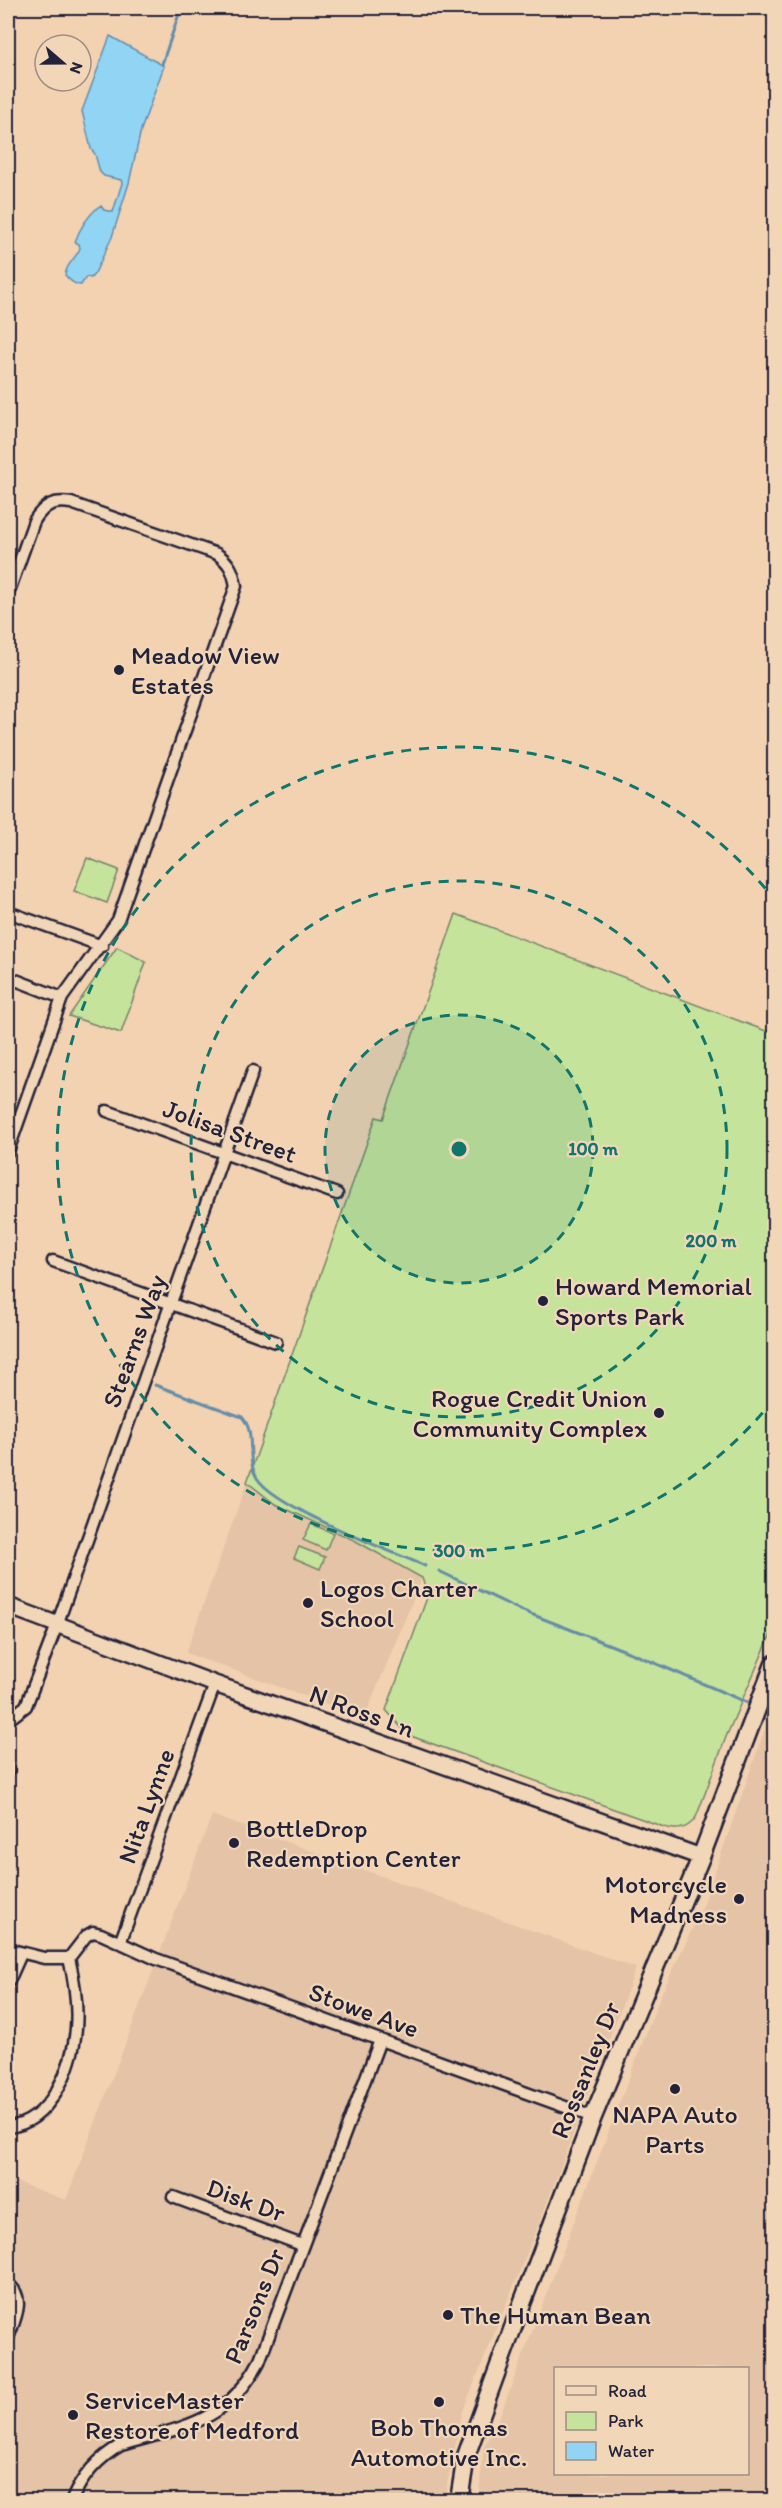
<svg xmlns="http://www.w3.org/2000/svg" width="782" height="2508" font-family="Itim,sans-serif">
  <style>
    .built { fill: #e4c3a6; fill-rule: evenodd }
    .green { fill: #c6e39b; stroke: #74826b; stroke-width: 1.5 }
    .water { fill: #91d4f3; stroke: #658da9; stroke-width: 1.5 }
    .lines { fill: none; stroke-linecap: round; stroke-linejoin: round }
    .stream { stroke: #658da9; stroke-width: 3 }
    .minor-casing { stroke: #22223b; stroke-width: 15 }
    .secondary-casing { stroke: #22223b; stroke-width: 20 }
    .primary-casing { stroke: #22223b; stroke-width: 21 }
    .minor { stroke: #f2d6b8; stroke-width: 10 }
    .secondary { stroke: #f2d6b8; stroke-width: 15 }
    .primary { stroke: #f2d6b8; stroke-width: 16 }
    .ring { fill: none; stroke: #0f766e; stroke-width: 3; stroke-dasharray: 10 8 }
    .poi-dot { fill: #22223b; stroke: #f2d6b8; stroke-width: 2 }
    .labels { text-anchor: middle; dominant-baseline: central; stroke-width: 4.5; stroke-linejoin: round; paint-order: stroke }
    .poi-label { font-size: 26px; fill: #22223b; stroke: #f2d6b8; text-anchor: start }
    .street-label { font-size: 26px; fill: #22223b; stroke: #f2d6b8 }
    .centre { fill: #0f766e; stroke: #f2d6b8; stroke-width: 3 }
    .ring-label { font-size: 18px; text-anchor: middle; font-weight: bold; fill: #0f766e; stroke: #f2d6b8; stroke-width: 4.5; stroke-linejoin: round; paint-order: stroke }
  </style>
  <rect width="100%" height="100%" fill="#f3d2b2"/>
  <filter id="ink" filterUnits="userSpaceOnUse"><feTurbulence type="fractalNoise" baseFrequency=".0167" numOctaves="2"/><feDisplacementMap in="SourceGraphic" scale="12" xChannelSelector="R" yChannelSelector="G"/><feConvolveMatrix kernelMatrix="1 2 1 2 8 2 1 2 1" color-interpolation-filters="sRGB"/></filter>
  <g filter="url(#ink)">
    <path class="built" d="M247 1482 275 1504 354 1540 422 1578 366 1714 363 1717 186 1653Z
      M774 1703V2497L761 2500H478L484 2447 501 2413 660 1997 703 1906ZM556 2368H748V2474H556Z
      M212 1815 636 1968 540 2221 462 2413 447 2484 446 2500H8V2179L66 2200Z"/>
    <path class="green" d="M87 858 119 870 107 903 74 891Z
      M456 914 774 1034V1627L726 1737 697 1815C690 1828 679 1832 664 1827L408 1735 386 1710 428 1595 422 1578 354 1540 275 1504 247 1482 376 1117 383 1119Z
      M117 947 146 962 121 1033 69 1016Z
      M311 1524 333 1533 326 1550 303 1540Z
      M299 1547 325 1557 320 1569 294 1558Z"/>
    <path class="water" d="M110 36 164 66 141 130 129 183 112 237 95 273 91 278 86 277 81 285C75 285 69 280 65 275 67 262 76 259 80 248L79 244 75 242C80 227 87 217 98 207L101 206 104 210 113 212 122 183 121 180 104 176 100 172 95 154 91 149 82 111Z"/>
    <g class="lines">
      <path class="stream" d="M162 64 181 8
        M155 1385 242 1417C257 1433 245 1459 257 1478 275 1507 390 1551 425 1566
        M439 1571 518 1609 636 1655 748 1703"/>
      <defs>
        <path id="minor" d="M8 594 34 521C44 505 53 500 71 503L217 554C230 563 233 571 236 586L118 920 62 998 8 1151
          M8 912 102 946
          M8 977 62 998
          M107 1111 337 1194
          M53 1261 276 1342
          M8 1720 26 1706 57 1625 253 1071
          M8 1767V1771
          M120 1943 215 1684
          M8 1949 44 1958H69L86 1936 93 1932 101 1934 156 1959 593 2117
          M8 1983 21 1954
          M8 2127C51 2123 73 2066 76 2028 78 2006 74 1979 69 1958
          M173 2197 302 2245
          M8 2284C27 2298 14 2321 8 2338
          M72 2500C82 2476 98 2458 121 2445 182 2427 227 2423 259 2362L380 2040"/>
        <path id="secondary" d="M8 1606 215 1684 701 1857"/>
        <path id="primary" d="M459 2500 466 2456 515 2322 593 2117 701 1857 774 1664"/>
      </defs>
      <use href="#minor" class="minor-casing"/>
      <use href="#secondary" class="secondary-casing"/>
      <use href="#primary" class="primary-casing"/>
      <use href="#minor" class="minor"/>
      <use href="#secondary" class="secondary"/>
      <use href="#primary" class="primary"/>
    </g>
  </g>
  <circle cx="459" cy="1149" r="134" fill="#0f766e" fill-opacity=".12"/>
  <g class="ring">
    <circle cx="459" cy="1149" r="134"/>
    <circle cx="459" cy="1149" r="268"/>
    <path d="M774 1399A402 402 0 1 1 774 899"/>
  </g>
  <g class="poi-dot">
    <circle cx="119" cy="670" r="6"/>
    <circle cx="543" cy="1301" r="6"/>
    <circle cx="659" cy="1413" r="6"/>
    <circle cx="308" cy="1603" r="6"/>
    <circle cx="234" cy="1843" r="6"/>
    <circle cx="739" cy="1899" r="6"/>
    <circle cx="675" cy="2089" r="6"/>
    <circle cx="448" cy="2315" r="6"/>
    <circle cx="439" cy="2402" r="6"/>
    <circle cx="73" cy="2415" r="6"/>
  </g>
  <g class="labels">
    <g class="poi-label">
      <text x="131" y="655">Meadow View<tspan x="131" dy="30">Estates</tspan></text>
      <text x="555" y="1286">Howard Memorial<tspan x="555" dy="30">Sports Park</tspan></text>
      <text x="647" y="1398" text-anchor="end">Rogue Credit Union<tspan x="647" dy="30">Community Complex</tspan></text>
      <text x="320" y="1588">Logos Charter<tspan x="320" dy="30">School</tspan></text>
      <text x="246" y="1828">BottleDrop<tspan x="246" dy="30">Redemption Center</tspan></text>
      <text x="727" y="1884" text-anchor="end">Motorcycle<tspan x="727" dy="30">Madness</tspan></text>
      <text x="675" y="2114" text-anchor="middle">NAPA Auto<tspan x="675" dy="30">Parts</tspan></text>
      <text x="460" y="2315">The Human Bean</text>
      <text x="85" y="2400">ServiceMaster<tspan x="85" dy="30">Restore of Medford</tspan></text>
      <text x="439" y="2427" text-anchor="middle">Bob Thomas<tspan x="439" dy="30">Automotive Inc.</tspan></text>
    </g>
    <g class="street-label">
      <text transform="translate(230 1131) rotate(20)">Jolisa Street</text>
      <text transform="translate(134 1341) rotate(-70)">Stearns Way</text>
      <text transform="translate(362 1711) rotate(20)">N Ross Ln</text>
      <text transform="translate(146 1806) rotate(-70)">Nita Lynne</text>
      <text transform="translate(364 2010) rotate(20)">Stowe Ave</text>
      <text transform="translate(585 2070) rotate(-68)">Rossanley Dr</text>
      <text transform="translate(246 2200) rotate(20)">Disk Dr</text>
      <text transform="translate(254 2306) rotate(-68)">Parsons Dr</text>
    </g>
  </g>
  <circle cx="459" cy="1149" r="9" class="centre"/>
  <g class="ring-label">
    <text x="593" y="1155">100 m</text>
    <text x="711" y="1247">200 m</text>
    <text x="459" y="1557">300 m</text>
  </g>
  <rect width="782" height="2508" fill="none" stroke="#f2d6b8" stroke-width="30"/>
  <rect x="15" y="15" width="752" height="2478" fill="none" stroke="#22223b" stroke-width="2" filter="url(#ink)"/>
  <rect x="554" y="2367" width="195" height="108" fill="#f2d6b8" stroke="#9f8e86" stroke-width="1.5"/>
  <rect x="566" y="2386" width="30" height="9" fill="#f2d6b8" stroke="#9f8e86" stroke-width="1.5"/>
  <text x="608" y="2397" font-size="18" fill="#22223b">Road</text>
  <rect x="566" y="2412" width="30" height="18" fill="#c6e39b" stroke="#9f8e86" stroke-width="1.5"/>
  <text x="608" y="2427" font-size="18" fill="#22223b">Park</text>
  <rect x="566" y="2442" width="30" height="18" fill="#91d4f3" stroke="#9f8e86" stroke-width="1.5"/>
  <text x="608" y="2457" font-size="18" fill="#22223b">Water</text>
  <g transform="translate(63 63) rotate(110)"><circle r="28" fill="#f2d6b8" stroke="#9f8e86" stroke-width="1.5"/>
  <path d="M0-4.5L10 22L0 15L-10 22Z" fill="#22223b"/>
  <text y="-9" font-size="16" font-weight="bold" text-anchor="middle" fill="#22223b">N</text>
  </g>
</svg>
